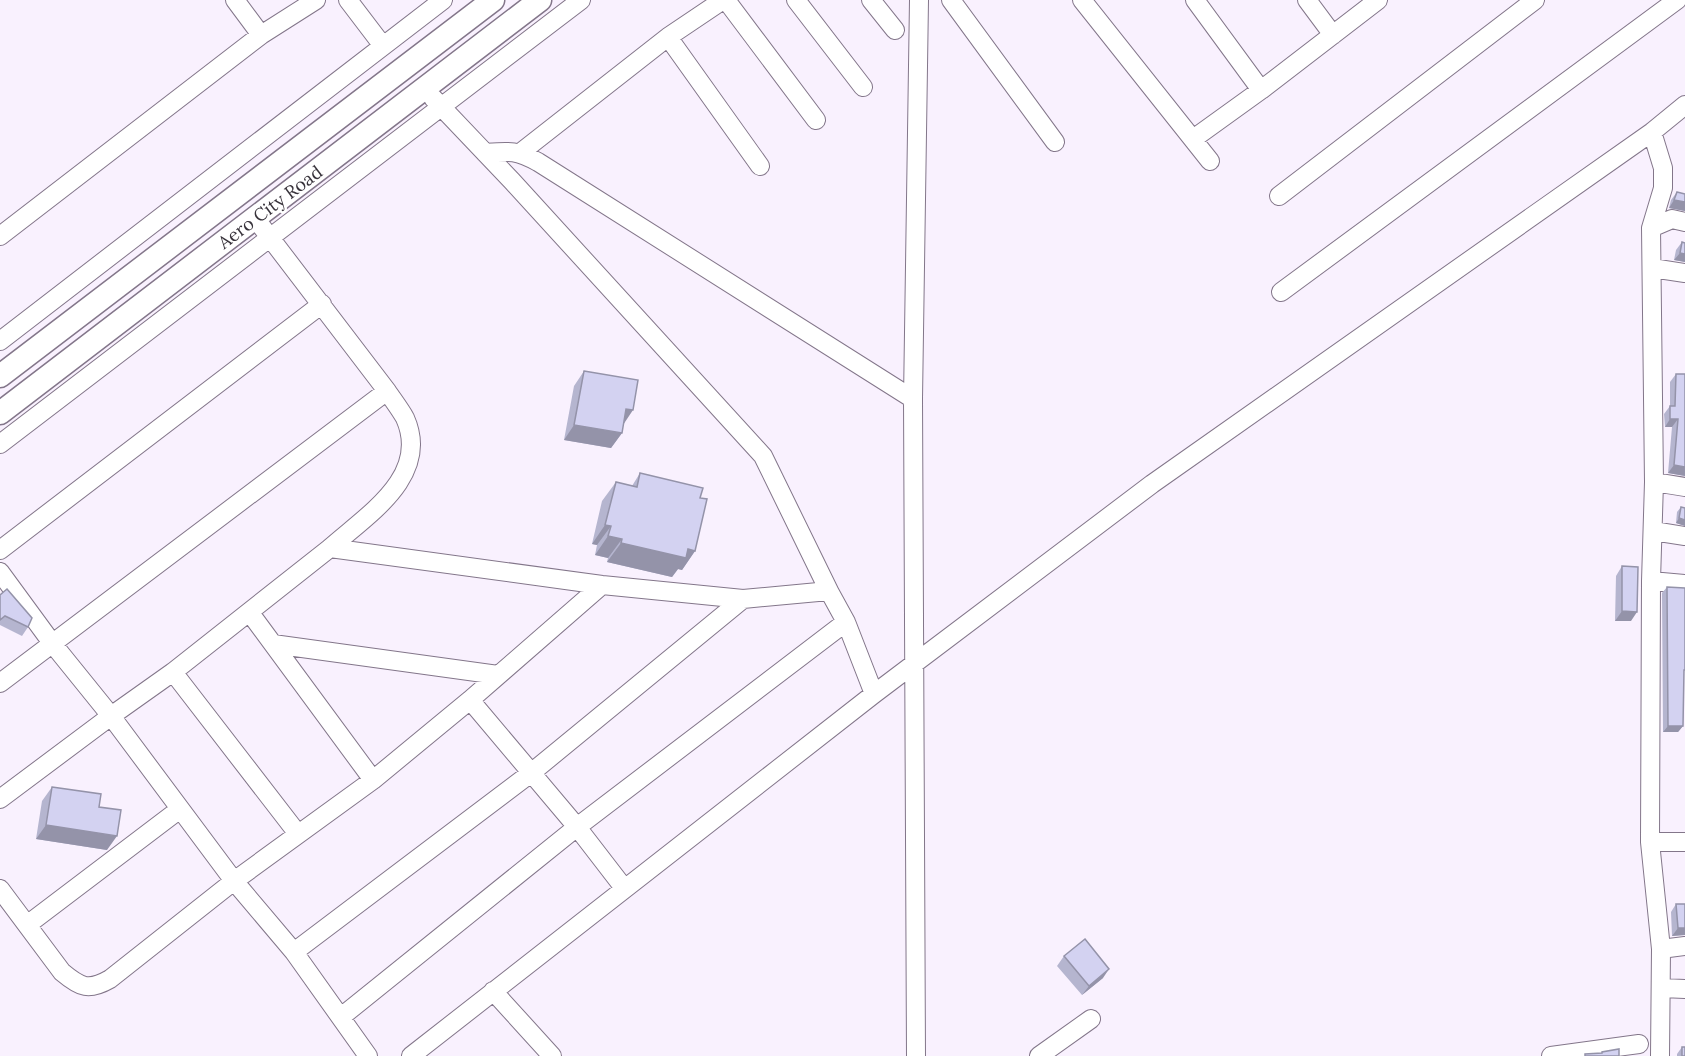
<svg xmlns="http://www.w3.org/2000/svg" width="1685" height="1056" font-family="Lora,serif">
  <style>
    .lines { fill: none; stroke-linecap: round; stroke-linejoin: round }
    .minor-casing { stroke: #83768a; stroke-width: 20 }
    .tertiary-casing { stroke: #83768a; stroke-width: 25 }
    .minor { stroke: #fff; stroke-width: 18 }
    .tertiary { stroke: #fff; stroke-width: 22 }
    .wall { fill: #b5b5cf }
    .shaded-wall { fill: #9493a9 }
    .building { fill: #d3d2f1; stroke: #9493a9; stroke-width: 1.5 }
    .labels { text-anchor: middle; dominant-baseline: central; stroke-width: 5; stroke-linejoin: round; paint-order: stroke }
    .street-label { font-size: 18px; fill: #38333b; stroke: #fff }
  </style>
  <rect width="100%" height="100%" fill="#f9f1fe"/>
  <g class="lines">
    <defs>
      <path id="minor" d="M235 0 261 35
        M348 0 383 46
        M723 0 668 37 760 166
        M726 0 816 120
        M796 0 863 87
        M871 0 895 30
        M951 0 1055 142
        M1082 0 1210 161
        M1195 0 1261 90
        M1307 0 1333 35
        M433 98 512 181 763 456 829 591
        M1652 132 1663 168V188L1651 228 1654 482 1651 581 1650 842 1661 949 1660 1056
        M1193 139 1261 90 1378 0
        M485 153C510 151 516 150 538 162L913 399
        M520 153 668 37
        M1279 196 1535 0
        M255 218 387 391C393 400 400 409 405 418 431 476 367 515 330 548L602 585 743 599 829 591 846 622 874 694
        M1651 228 1672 219 1685 222
        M0 236 261 35 316 0
        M1652 268 1685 273
        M1281 292 1677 0
        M0 341 443 0
        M0 444 581 0
        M1654 482 1685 487
        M1653 531 1685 536
        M330 548 173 672 111 716 234 881 294 952 368 1056
        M0 550 322 304
        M0 572 52 643 111 716 0 799
        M1651 581 1685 584
        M250 613 373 780
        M273 644 498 675
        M173 672 298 834
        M0 683 387 391
        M470 700 577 827 624 888
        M1650 842H1685
        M0 889 62 972C81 988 89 991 110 979L234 881 373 780 470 700 602 585
        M27 925 180 809
        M1661 949 1685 946
        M294 952 531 773 743 599
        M1662 988 1685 989
        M493 991 552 1056
        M341 1017 577 827 846 622
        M411 1056 874 694 1152 484 1652 132 1685 105
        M916 1056 913 399 919 0
        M1039 1056 1091 1019
        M1551 1056 1639 1044"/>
      <path id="tertiary" d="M0 376 493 0
        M0 413 540 0"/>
    </defs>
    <use href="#minor" class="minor-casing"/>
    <use href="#tertiary" class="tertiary-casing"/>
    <use href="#minor" class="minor"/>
    <use href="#tertiary" class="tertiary"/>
  </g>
  <path class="wall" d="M1677 192 1685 194V211L1669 208 1671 200Z
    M1682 242 1685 243V262L1674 260 1676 250Z
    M584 371 623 424 622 433 611 448 564 440 574 386Z
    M1676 374 1685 476 1668 473 1672 427H1665L1664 414 1670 406V382Z
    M640 473 700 498 695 551 682 570 678 569 672 577 607 562 608 558 595 555 597 545 592 544 602 501 616 482 632 486Z
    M1681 507 1685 526 1676 523 1677 512Z
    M1622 566 1631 621H1615L1616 576Z
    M1667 587 1684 672 1683 726 1678 732H1663L1662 593Z
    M0 595 28 627 22 636 0 625Z
    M52 787 99 807 107 850 36 839 42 801Z
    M1676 904 1684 935 1672 936 1671 912Z
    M1064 956 1103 978 1082 995 1057 966Z
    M1682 1047 1685 1056H1677V1054Z"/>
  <path class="shaded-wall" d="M1674 200 1685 202V211L1669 208Z
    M1680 253 1685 254V262L1674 260Z
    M626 409 633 410 623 425Z
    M1670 419H1678L1672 427H1665Z
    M574 425 622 433 611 448 564 440Z
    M1674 465 1685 467V476L1668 473Z
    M1679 518 1685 520V526L1676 523Z
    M605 525 611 526 597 545 592 544Z
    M608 536 622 539 608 558 595 555Z
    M621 543 688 549 695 551 682 570 678 569 672 577 607 562Z
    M1622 611 1637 612 1631 621H1615Z
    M1668 726H1683L1678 732H1663Z
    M46 825 117 836 107 850 36 839Z
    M1678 928H1685V935L1672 936Z
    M1109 969 1103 978 1082 995 1089 986Z"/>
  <path class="building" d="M1677 192 1685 194V202L1674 200Z
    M1682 242 1685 243V254L1680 253Z
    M584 371 638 380 633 410 626 409 622 433 574 425Z
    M1676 374H1685V467L1674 465 1678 419H1670V406H1675Z
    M640 473 703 488 700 498 707 499 695 551 688 549 686 558 621 543 622 539 608 536 611 526 605 525 616 482 637 487Z
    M1681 507 1685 508V520L1679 518Z
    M1622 566 1638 567 1637 612 1622 611Z
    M1667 587 1685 588V670H1684L1683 726H1668Z
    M7 589 32 618 28 627 5 616 0 620V595Z
    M52 787 101 794 99 807 121 810 117 836 46 825Z
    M1676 904H1685V928H1678Z
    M1085 939 1109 969 1089 986 1064 956Z
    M1682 1047H1685V1056H1682Z
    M1619 1049V1056H1585V1054L1602 1053V1052Z"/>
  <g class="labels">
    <g class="street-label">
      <text transform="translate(270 207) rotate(-37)">Aero City Road</text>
    </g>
  </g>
</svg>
